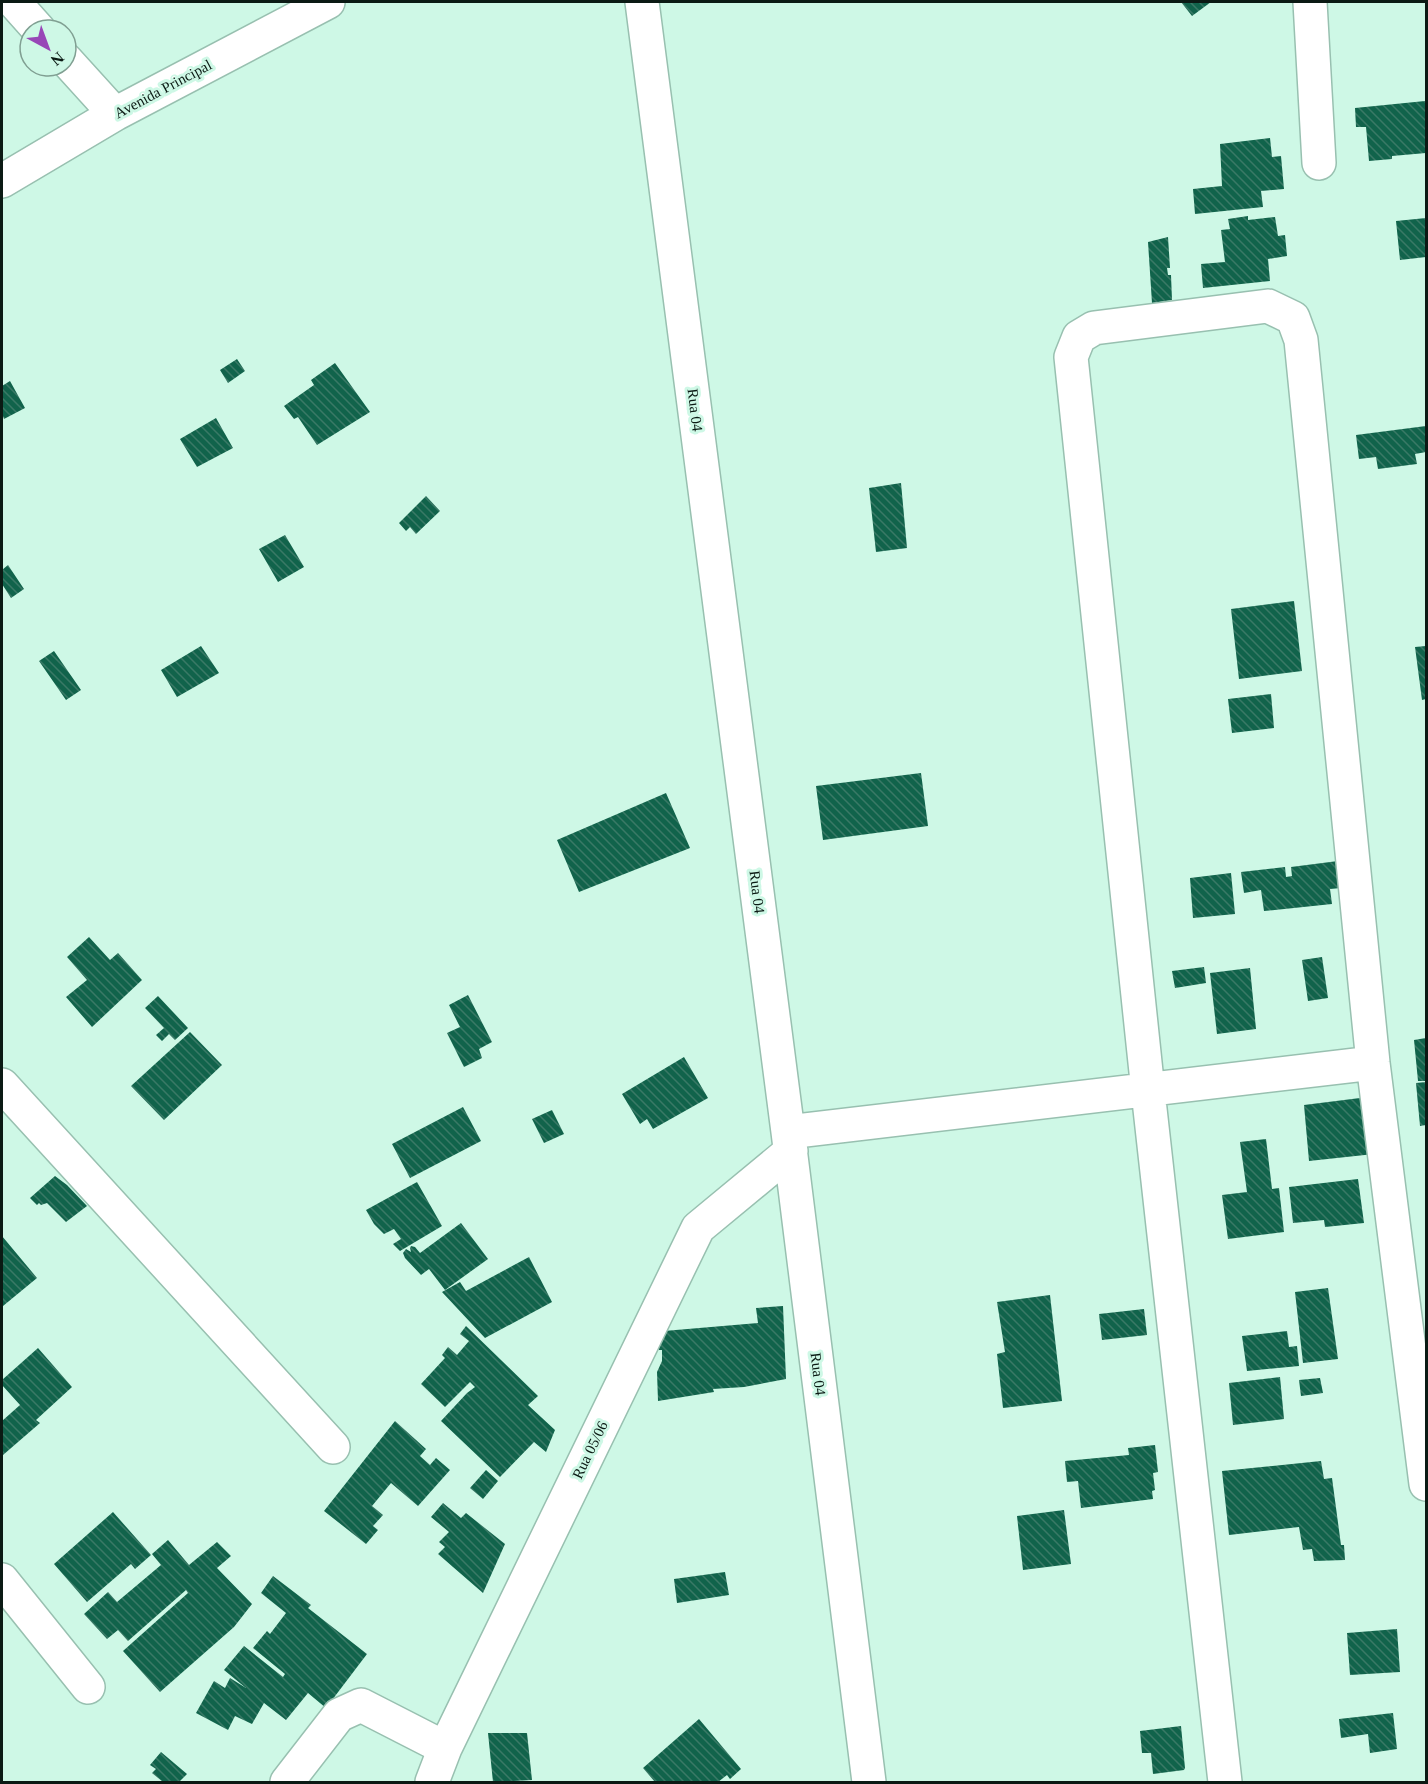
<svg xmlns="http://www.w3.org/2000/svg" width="1428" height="1784" font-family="Georgia,serif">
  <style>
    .building { fill: url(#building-back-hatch) }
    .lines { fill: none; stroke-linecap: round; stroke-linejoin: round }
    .minor-casing { stroke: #98c0b0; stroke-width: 36 }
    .minor { stroke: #fff; stroke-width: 33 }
    .labels { text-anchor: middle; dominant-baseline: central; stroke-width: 6; stroke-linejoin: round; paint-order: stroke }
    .street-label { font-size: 15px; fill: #0b1a14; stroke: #cef8e6 }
  </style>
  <defs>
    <pattern id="building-back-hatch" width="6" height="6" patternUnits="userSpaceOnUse" patternTransform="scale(1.5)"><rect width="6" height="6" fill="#11634b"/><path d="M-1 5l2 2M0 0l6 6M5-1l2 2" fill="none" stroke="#3a7966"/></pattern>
  </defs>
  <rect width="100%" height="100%" fill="#cef8e6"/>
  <path class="building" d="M1181 2H1211L1192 16Z
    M1425 101 1426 153 1392 156V159L1369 161 1366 127H1356L1355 108Z
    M1270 138 1272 157 1281 156 1284 189 1261 191 1263 207 1195 214 1193 189 1222 186 1220 144Z
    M1248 216V220L1275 217 1278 236 1285 235 1287 256 1268 259 1270 281 1203 288 1201 264 1225 262 1221 230 1230 229 1228 219Z
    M1426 218V257L1400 260 1396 221Z
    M1168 237 1170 268H1167L1168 275H1171L1172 300 1152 303 1148 242Z
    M237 359 245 371 228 383 220 370Z
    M335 363 370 412 317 445 298 417 294 419 284 406 314 385 311 380Z
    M10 381 25 408 4 419 2 414V386Z
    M216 418 233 448 197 467 180 439Z
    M1426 426V452L1415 454 1417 464 1378 469 1376 457 1359 459 1356 435Z
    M901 483 907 548 876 552 869 488Z
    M426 496 440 511 416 534 410 527 406 531 399 523Z
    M285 535 304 567 278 582 259 549Z
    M8 565 24 589 11 598 2 584V570Z
    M1294 601 1302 671 1239 679 1231 609Z
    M201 646 219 673 177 697 161 670Z
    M1426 646V699L1422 700 1415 647Z
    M54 651 81 690 66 700 39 661Z
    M1271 694 1274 728 1232 733 1228 699Z
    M921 773 928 826 823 840 816 786Z
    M666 793 690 848 579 892 557 840Z
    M1338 861 1341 888 1330 889 1332 904 1264 911 1261 890 1244 893 1241 872 1285 867 1286 877 1292 876 1291 867Z
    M1231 873 1235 914 1193 918 1190 878Z
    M89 937 110 960 118 953 142 980 92 1027 66 997 87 980 67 957Z
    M1322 957 1328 998 1308 1001 1302 960Z
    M1204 967 1206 983 1175 988 1172 971Z
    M1250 968 1256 1029 1217 1034 1210 973Z
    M468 995 492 1042 479 1049 482 1058 464 1067 447 1033 460 1027 449 1005Z
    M158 996 188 1028 175 1040 169 1034 162 1041 156 1035 164 1028 145 1008Z
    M190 1032 222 1065 164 1120 131 1086Z
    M1426 1038V1081H1418L1414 1040Z
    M684 1057 708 1098 653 1129 647 1119 640 1124 622 1094Z
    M1426 1082V1125L1420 1126 1416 1083Z
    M1360 1098 1364 1127 1370 1126 1374 1154 1309 1161 1304 1105Z
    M463 1107 481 1141 410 1178 392 1144Z
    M552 1110 564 1134 544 1143 532 1119Z
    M1266 1139 1272 1189 1279 1188 1284 1232 1228 1239 1222 1195 1247 1192 1240 1142Z
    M55 1176 67 1185 87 1206 66 1222 47 1203 41 1205 39 1203 37 1205 30 1198Z
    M1358 1179 1364 1223 1325 1227 1324 1220 1293 1223 1289 1187Z
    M417 1182 442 1226 400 1251 393 1244 401 1239 394 1229 384 1234 374 1224 366 1210Z
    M461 1223 488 1259 445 1290 429 1269 421 1275 405 1258 403 1253 406 1249 411 1252 410 1248 411 1246 415 1247 420 1253Z
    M2 1236 37 1278 3 1306 2 1304Z
    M529 1257 552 1302 485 1338 442 1292 460 1282 466 1291Z
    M1328 1288 1338 1359 1303 1363 1295 1292Z
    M1050 1295 1062 1401 1003 1408 997 1354 1005 1352 997 1302Z
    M783 1306 786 1379 744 1387 713 1389 714 1392 658 1401 657 1372 662 1361V1350H659V1345L664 1331 758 1323 756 1308Z
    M1144 1309 1147 1335 1102 1340 1099 1314Z
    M466 1326 538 1396 528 1405 555 1430 546 1452 534 1442 500 1477 441 1421 467 1393 475 1387 470 1382 445 1407 421 1384 445 1358 442 1355 448 1347 457 1355 469 1341 460 1334Z
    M1287 1331 1289 1347 1297 1346 1299 1366 1247 1371 1242 1336Z
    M38 1348 72 1387 36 1420 40 1423 3 1455 2 1421 20 1405 2 1385V1380Z
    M1280 1377 1284 1419 1233 1425 1229 1383Z
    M1320 1378 1323 1393 1301 1396 1299 1380Z
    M395 1421 426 1449 420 1456 430 1465 436 1458 450 1470 418 1506 391 1483 372 1506 383 1515 373 1526 378 1530 366 1544 324 1511Z
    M1155 1445 1158 1472 1153 1473 1155 1490 1152 1491 1153 1499 1081 1508 1078 1481 1067 1482 1065 1461 1129 1455 1128 1448Z
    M1321 1461 1324 1479 1332 1478 1341 1545H1344L1345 1560 1314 1561 1312 1549 1303 1550 1299 1527 1229 1535 1222 1471Z
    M486 1470 498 1481 483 1499 470 1488Z
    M443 1503 461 1518 466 1513 505 1544 483 1593 438 1554 445 1547 439 1542 449 1532 431 1517Z
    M1064 1510 1071 1564 1023 1570 1017 1516Z
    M113 1512 151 1555 135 1569 131 1564 87 1602 54 1564Z
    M168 1540 189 1565 217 1542 231 1556 217 1568 252 1604 234 1627 160 1692 123 1651 188 1593 186 1590 128 1641 118 1630 107 1639 84 1614 108 1592 117 1602 161 1565 152 1554Z
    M725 1572 729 1595 677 1603 674 1579Z
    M273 1576 311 1605 308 1608 367 1654 326 1708 308 1693 286 1720 264 1703 252 1724 235 1716 228 1730 196 1713 214 1681 225 1688 230 1678 246 1688 224 1670 244 1646 283 1677 285 1674 253 1648 267 1631 270 1634 286 1613 261 1593Z
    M1397 1629 1400 1672 1350 1675 1347 1633Z
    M1393 1713 1397 1749 1370 1753 1368 1734 1341 1738 1339 1719Z
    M699 1719 741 1769 730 1779 727 1775 718 1782H655L643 1768Z
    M1181 1726 1185 1768 1184 1770 1153 1774 1151 1753H1142L1140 1731Z
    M488 1733H527L532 1780 493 1782Z
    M161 1752 187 1774 179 1782H163L152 1773 156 1769 150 1765Z"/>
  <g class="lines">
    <defs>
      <path id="minor" d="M14 2 39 30
        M642 2 788 1132 869 1782
        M1310 2 1319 163
        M66 60 115 114
        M2 181 115 114 328 2
        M2 1085 333 1447
        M788 1132 1373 1063
        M2 1580 88 1687
        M287 1782 339 1715 361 1705 445 1748
        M432 1782 445 1748 698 1228 791 1151
        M1225 1782 1148 1091 1071 357 1079 337 1094 328 1268 306 1293 318 1301 340 1373 1063 1426 1484"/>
    </defs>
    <use href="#minor" class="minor-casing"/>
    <use href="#minor" class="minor"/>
  </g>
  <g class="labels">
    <g class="street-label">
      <text transform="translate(163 89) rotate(-28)">Avenida Principal</text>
      <text transform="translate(695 410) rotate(83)">Rua 04</text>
      <text transform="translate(757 892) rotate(83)">Rua 04</text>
      <text transform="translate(818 1374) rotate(83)">Rua 04</text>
      <text transform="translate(590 1450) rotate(-64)">Rua 05/06</text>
    </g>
  </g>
  <rect width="1428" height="1784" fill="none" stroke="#0b1a14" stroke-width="6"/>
  <g transform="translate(48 48) rotate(139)"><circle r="28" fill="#cef8e6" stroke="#809f92" stroke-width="1.5"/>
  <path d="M0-4.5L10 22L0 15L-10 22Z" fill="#9847b7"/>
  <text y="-9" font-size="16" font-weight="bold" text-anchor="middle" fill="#0b1a14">N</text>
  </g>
</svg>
